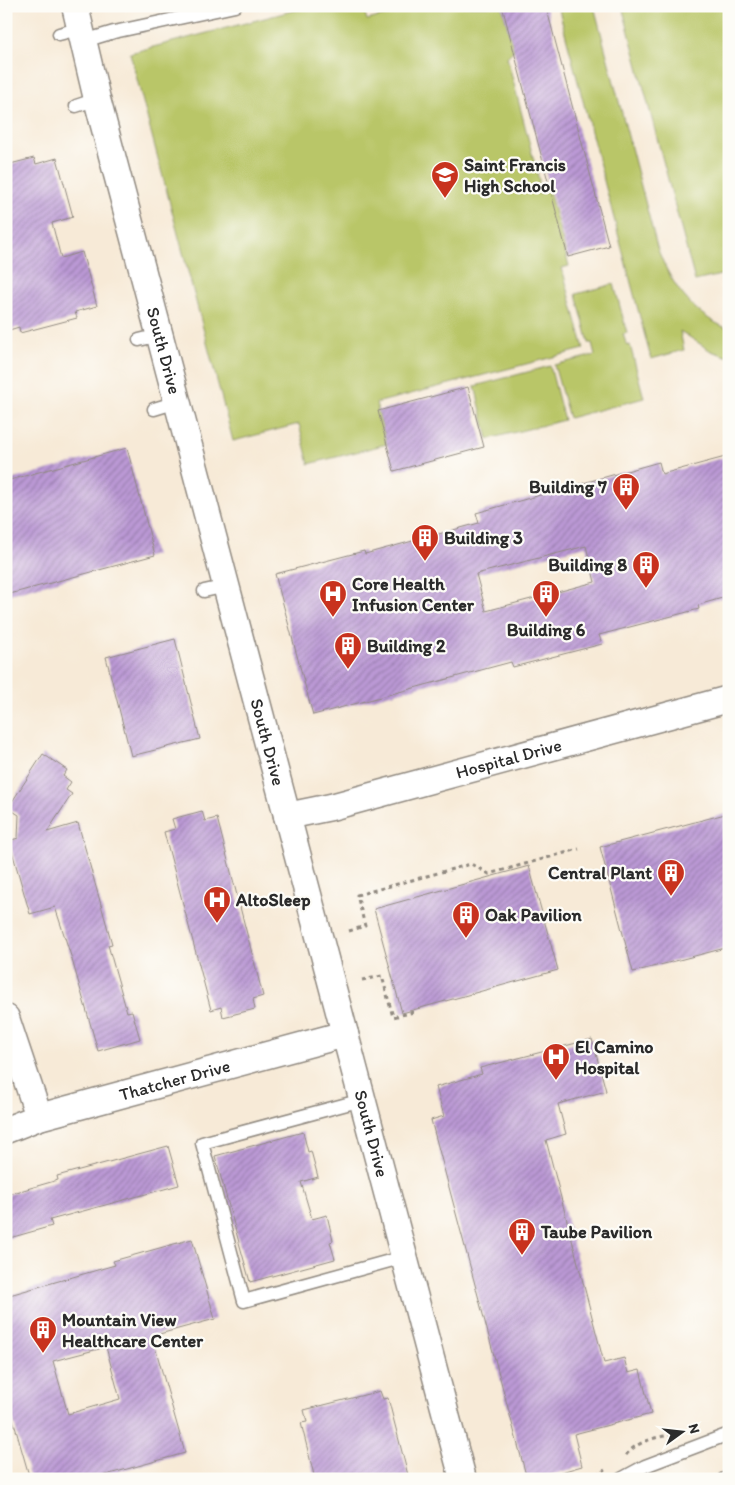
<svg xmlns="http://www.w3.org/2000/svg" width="735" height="1485" font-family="Itim,sans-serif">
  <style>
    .pitch { fill: #b9c668; stroke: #72784a }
    .building { fill: url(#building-hatch); fill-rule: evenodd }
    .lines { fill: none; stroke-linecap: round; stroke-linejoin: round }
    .service-casing { stroke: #918a81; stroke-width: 15 }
    .minor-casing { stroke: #918a81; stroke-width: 29 }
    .path { stroke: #918a81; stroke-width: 3; stroke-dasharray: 4 4; stroke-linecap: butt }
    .service { stroke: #fff; stroke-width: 12 }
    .minor { stroke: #fff; stroke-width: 26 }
    .labels { text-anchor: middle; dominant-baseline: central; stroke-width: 4.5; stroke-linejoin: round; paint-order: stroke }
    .poi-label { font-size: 18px; font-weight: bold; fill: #2b2b2b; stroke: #fdfcf7; text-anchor: start }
    .street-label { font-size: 18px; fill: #2b2b2b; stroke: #fdfcf7 }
  </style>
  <defs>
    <pattern id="building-hatch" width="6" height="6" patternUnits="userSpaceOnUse" patternTransform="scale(1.25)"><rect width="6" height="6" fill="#bb99d5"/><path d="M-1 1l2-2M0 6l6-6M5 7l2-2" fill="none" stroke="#987dad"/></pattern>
  </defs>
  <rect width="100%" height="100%" fill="#fdfcf7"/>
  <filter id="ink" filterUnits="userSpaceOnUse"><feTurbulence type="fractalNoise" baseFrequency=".02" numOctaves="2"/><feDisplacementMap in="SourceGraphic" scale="10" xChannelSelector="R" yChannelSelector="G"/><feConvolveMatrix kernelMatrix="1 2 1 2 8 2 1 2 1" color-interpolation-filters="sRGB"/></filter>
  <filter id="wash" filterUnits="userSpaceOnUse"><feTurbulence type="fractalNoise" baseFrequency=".0096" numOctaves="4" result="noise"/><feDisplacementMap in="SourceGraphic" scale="20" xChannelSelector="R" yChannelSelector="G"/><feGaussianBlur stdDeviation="1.12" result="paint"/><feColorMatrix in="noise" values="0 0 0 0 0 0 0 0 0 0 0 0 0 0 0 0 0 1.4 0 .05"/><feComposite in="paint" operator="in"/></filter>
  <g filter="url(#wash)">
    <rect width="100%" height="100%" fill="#f7ead7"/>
    <path class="pitch" d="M311 6H363L367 20 414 8V6H502L514 50 507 57 539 180 537 194 549 191 569 266 562 268 584 349 376 403 387 444 309 464 299 424 233 441 130 53Z
      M558 6H594L657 247C670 283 692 315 729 329V357L711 351 680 331 684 350 651 359Z
      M622 6H729V273L695 281Z
      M614 284 627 333 623 334 627 346 630 345 644 398 569 418 554 365 595 355 592 343H589L576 294Z
      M550 366 564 420 488 439 475 386Z"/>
    <g id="blocks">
      <path class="building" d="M502 6H546L609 246 568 257Z
        M34 158 36 164 57 158 73 217 52 223 61 258 82 252 97 306 75 312 77 318 20 333 19 327 6 331V165Z
        M468 387 484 447 394 471 378 411Z
        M127 448 155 555 6 595V481Z
        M729 456V596L698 605 699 609 599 635 602 644 513 667 511 662 313 715 275 574 364 551 365 554 479 523 476 513 659 462 662 474ZM586 546 595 582 486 611 476 574Z
        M175 639 200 739 131 756 106 657Z
        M43 754 67 770 63 776 71 782 66 790 72 794 47 832 78 823 112 944 108 945 127 1012 132 1011 140 1039 98 1051 71 956 55 907 30 914 9 841 18 838 19 815 8 808Z
        M202 811 205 821 217 818 263 996 253 999 255 1009 223 1017 221 1007 211 1010 164 832 175 829 172 819Z
        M729 813V947L633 972 600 847Z
        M529 866 558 970 402 1013 374 909Z
        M592 1039 606 1091 558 1104 566 1134 546 1140 604 1363 624 1358 628 1373 640 1370 651 1414 574 1434 582 1466 537 1479H527L431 1120 444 1116 436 1087 482 1074 480 1068Z
        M303 1132 308 1152 311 1151 318 1177 301 1182 312 1219 327 1215 333 1241 330 1242 335 1259 250 1282 215 1156Z
        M168 1146 179 1185 50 1220 52 1226 6 1239V1195L58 1180 57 1176Z
        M192 1239 215 1319 152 1336 185 1453 91 1479H30L6 1395V1296L115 1265 113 1261ZM106 1347 120 1399 68 1414 53 1361Z
        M380 1391 383 1399 388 1398 409 1479H343L342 1475 327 1479H315L301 1423 307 1422 304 1410Z"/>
    </g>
  </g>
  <g filter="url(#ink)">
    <use href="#blocks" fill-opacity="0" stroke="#918a81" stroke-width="1"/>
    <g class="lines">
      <defs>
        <path id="service" d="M59 34 82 28
          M84 41 114 32 235 6
          M76 106 97 99
          M139 340 160 335
          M154 409 177 402
          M204 591 227 586
          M362 1100 202 1143 244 1301 404 1257
          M621 1479 645 1466 729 1434
          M724 1479 729 1477"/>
        <g id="minor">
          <path id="s1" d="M75 6 97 99 463 1479"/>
          <path id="s2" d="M287 816 331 807 729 699"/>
          <path d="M6 1018 39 1117"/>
          <path id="s3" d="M6 1130 39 1117 345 1034"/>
        </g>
      </defs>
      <use href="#service" class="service-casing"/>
      <use href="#minor" class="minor-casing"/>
      <path class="path" d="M349 931 365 926 357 895 471 864 489 874 579 849
        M362 980 382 976 393 1017 414 1012
        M626 1455C636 1442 655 1437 671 1435
        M589 1479 605 1470"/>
      <use href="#service" class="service"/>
      <use href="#minor" class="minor"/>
    </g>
  </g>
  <defs>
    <symbol id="school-pin" viewBox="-11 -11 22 30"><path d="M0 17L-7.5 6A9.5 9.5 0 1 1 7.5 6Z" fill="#c8321e" stroke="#fdfcf7"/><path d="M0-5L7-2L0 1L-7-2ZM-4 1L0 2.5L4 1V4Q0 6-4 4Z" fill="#fff"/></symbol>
    <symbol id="building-pin" viewBox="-11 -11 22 30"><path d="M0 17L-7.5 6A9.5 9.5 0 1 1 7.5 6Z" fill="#c8321e" stroke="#fdfcf7"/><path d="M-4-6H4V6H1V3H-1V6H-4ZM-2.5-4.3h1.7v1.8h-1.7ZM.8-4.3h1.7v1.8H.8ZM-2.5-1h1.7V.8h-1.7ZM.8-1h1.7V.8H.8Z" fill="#fff"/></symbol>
    <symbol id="hospital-pin" viewBox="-11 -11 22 30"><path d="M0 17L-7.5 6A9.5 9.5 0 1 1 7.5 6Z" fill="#c8321e" stroke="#fdfcf7"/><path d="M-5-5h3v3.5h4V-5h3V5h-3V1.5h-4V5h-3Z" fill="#fff"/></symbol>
  </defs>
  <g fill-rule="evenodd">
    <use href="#school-pin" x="429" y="159" width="32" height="43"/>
    <use href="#building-pin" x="610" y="471" width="32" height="43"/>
    <use href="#building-pin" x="409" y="522" width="32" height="43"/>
    <use href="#building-pin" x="630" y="549" width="32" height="43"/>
    <use href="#hospital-pin" x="317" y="578" width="32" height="43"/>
    <use href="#building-pin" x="530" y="578" width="32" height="43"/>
    <use href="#building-pin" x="332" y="630" width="32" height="43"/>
    <use href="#building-pin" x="655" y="857" width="32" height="43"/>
    <use href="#hospital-pin" x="201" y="884" width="32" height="43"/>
    <use href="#building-pin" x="450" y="899" width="32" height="43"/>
    <use href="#hospital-pin" x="540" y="1041" width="32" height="43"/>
    <use href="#building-pin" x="506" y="1216" width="32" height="43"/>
    <use href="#building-pin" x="27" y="1314" width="32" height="43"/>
  </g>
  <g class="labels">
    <g class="poi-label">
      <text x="464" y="165">Saint Francis<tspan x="464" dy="21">High School</tspan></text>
      <text x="607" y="487" text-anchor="end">Building 7</text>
      <text x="444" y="538">Building 3</text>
      <text x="627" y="565" text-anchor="end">Building 8</text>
      <text x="352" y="584">Core Health<tspan x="352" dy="21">Infusion Center</tspan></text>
      <text x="546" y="630" text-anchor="middle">Building 6</text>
      <text x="367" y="646">Building 2</text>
      <text x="652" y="873" text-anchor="end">Central Plant</text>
      <text x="236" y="900">AltoSleep</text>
      <text x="485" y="915">Oak Pavilion</text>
      <text x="575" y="1047">El Camino<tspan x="575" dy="21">Hospital</tspan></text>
      <text x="541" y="1232">Taube Pavilion</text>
      <text x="62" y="1320">Mountain View<tspan x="62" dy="21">Healthcare Center</tspan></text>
    </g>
    <g class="street-label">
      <text stroke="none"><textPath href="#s1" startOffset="356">South Drive</textPath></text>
      <text stroke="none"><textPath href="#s1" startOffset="761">South Drive</textPath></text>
      <text stroke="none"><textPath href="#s2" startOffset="229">Hospital Drive</textPath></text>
      <text stroke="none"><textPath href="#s3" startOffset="176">Thatcher Drive</textPath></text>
      <text stroke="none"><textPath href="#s1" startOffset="1166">South Drive</textPath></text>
    </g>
  </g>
  <rect width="735" height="1485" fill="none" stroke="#fdfcf7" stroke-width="25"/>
  <g transform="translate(682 1432) rotate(75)" stroke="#fdfcf7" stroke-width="4" paint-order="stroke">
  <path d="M0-4L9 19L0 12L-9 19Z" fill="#2b2b2b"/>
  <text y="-8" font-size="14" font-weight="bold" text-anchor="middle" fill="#2b2b2b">N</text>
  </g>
</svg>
